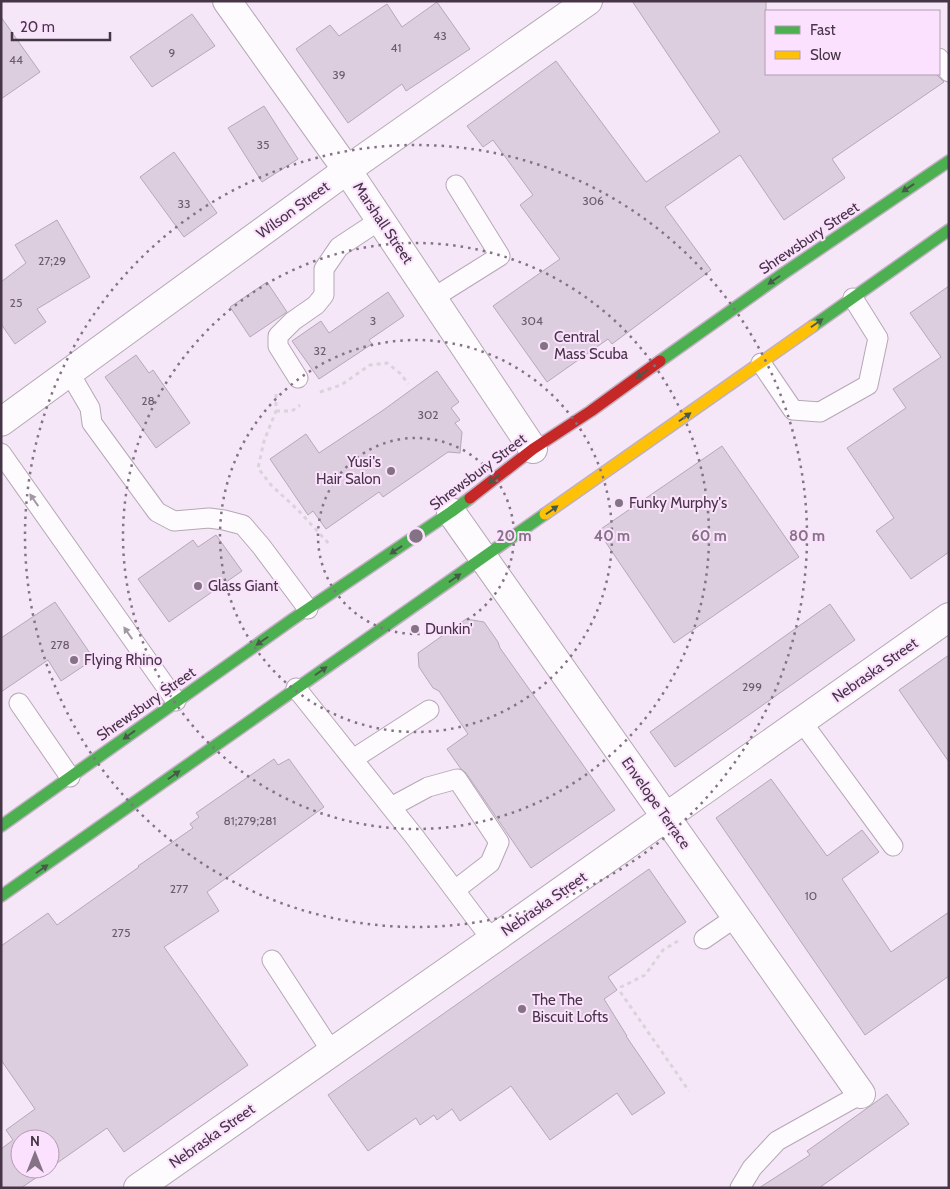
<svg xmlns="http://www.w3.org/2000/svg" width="950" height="1189" font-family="Cabin,sans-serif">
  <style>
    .building { fill: #dccede; stroke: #b6a8b8 }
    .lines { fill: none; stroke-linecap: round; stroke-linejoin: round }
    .lane-casing { stroke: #b5a7b7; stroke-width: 21 }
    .street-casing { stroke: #b5a7b7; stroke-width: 30 }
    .fast-casing { stroke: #c0b1c2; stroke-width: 14 }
    .slow-casing { stroke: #c0b1c2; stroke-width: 14 }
    .jam-casing { stroke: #c0b1c2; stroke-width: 14 }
    .path { stroke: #d9d4d9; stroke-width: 3; stroke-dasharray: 4 4; stroke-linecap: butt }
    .lane { stroke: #fefbfe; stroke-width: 19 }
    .street { stroke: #fefbfe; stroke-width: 28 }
    .fast { stroke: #4caf50; stroke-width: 11 }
    .slow { stroke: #ffc107; stroke-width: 11 }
    .jam { stroke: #c62828; stroke-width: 11 }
    .oneway { fill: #485a4a }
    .oneway2 { fill: #a298a2 }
    .ring { fill: none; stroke: #837385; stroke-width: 2.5; stroke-dasharray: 2.5 5 }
    .poi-dot { fill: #837385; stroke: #fbe1fd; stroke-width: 2 }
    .labels { text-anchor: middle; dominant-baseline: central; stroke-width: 4; stroke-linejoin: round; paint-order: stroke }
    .number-label { font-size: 12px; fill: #6c5b6d }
    .street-label { font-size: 15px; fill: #463547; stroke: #fbe1fd }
    .poi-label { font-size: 15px; fill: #463547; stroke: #fbe1fd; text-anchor: start }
    .centre { fill: #837385; stroke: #fbe1fd; stroke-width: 2.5 }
    .ring-label { font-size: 15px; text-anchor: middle; font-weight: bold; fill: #837385; stroke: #fbe1fd; stroke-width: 4; stroke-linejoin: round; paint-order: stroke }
  </style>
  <rect width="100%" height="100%" fill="#f5e7f7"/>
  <path class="building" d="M632 1H766V74H936L944 82 832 159 845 178 784 220 740 155 665 207 711 270 612 344 608 339 547 382 493 306 560 259 520 205 533 195 493 140 483 147 467 126 556 61 646 182 720 132Z
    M437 2 470 49 406 91 402 84 348 123 296 49 330 25 339 36 387 4 402 27Z
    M192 14 215 46 152 87 130 57Z
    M1 17 40 72 1 99Z
    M264 106 298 159 262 182 228 128Z
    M174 152 217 213 184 237 140 177Z
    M57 220 90 277 37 309 46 322 15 344 1 324V282L26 263 15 245Z
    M267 282 287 312 250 337 230 307Z
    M949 286V552L911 579 876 531 894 518 847 448 906 408 893 389 941 357 910 313Z
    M388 292 404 316 369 340 372 344 319 379 292 341 321 321 329 333Z
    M136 355 149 373 153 370 190 423 156 448 105 377Z
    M437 371 459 402 451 408 460 420 455 423 462 432 460 453 448 452 383 497 379 492 326 529 313 511 308 515 270 459 306 434 319 453 382 411Z
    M722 446 799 557 674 643 598 531Z
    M216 535 242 571 169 622 138 579 193 540 198 547Z
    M55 602 94 659 61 681 48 660 1 692V638Z
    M830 604 855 640 675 767 650 732Z
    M466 619 484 622 498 642 500 648 615 810 531 868 466 773 461 769 447 749 468 734 439 691 433 688 419 667 418 653Z
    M949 655V762L899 690Z
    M274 759 278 765 289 759 324 807 207 892 219 911 164 947 248 1065 124 1152 107 1128 50 1168V1139H20V1169H49L21 1188H1V1149L13 1140 6 1130 35 1109 1 1060V946L48 913 57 925 139 867 138 866 193 828 190 824 199 817 196 813Z
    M771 779 827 856 862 830 879 852 842 879 891 952 949 912V976L865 1035 716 818Z
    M649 869 686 922 608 977 617 990 604 999 627 1036H626L665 1093 632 1115 617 1093 550 1140 511 1086 460 1121 452 1109 437 1120 434 1115 420 1125 416 1118 368 1151 328 1095Z
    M887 1094 909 1124 819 1188H759L810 1155 807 1151Z"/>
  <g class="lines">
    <defs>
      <path id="lane" d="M939 58 949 72
        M433 298 500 256 456 185
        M761 363 793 410 820 412 868 385 878 338 853 298
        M69 372 90 408 92 423 157 512 174 521 209 518 224 520 243 525 261 546 308 609
        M298 378 278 346V336L293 321 316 305 324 295V269L339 247 380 220
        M1 453 176 701
        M296 688 414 836 492 940
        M19 703 70 777
        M802 722 893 846
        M353 759 429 710
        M391 807 428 787 457 779 499 842 490 863 455 890
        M704 939 736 917
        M272 960 332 1052
        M740 1188 752 1168 777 1141 861 1094"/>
      <path id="street" d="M227 1 347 170 533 449
        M1 422 347 170 588 1
        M451 512 861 1094
        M138 1188 492 940 949 617"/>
      <path id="fast" d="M813 326 949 230
        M660 361 784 273 949 161
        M1 826 293 619 451 512 470 498
        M1 896 545 514"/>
      <path id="slow" d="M545 514 813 326"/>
      <path id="jam" d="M470 498 533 449 591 411 660 361"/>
    </defs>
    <use href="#lane" class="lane-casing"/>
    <use href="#street" class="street-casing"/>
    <use href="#fast" class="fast-casing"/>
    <use href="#slow" class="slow-casing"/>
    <use href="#jam" class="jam-casing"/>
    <path class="path" d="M320 392 341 385 370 365 387 363 401 374 408 384
      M276 394V411L264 441 258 468 271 485 298 510 330 545
      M276 411H292L300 405
      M678 941 663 950 645 975 621 987V993L689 1091"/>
    <use href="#lane" class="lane"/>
    <use href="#street" class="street"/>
    <use href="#fast" class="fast"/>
    <use href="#slow" class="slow"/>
    <use href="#jam" class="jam"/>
  </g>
  <defs><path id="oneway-solid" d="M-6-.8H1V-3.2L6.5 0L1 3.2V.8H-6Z" transform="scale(1.25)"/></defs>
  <g class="oneway">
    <use href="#oneway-solid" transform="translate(908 188) rotate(146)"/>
    <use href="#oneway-solid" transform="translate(774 280) rotate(145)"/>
    <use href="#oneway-solid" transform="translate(817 323) rotate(-35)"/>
    <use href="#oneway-solid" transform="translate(642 374) rotate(144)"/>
    <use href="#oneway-solid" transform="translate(685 417) rotate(-35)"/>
    <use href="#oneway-solid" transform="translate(494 479) rotate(142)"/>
    <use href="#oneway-solid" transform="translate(552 510) rotate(-35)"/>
    <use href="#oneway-solid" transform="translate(396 550) rotate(146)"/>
    <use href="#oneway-solid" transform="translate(455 578) rotate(-35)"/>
    <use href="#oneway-solid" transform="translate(262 641) rotate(145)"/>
    <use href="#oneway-solid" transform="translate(321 671) rotate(-35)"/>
    <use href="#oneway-solid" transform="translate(129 735) rotate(144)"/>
    <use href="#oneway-solid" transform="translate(174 775) rotate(-35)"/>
    <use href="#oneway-solid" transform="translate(42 869) rotate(-35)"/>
  </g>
  <g class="oneway2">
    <use href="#oneway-solid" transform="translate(34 500) rotate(-125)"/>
    <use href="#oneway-solid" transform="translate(128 633) rotate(-125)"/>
  </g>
  <g class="ring">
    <circle cx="416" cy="536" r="98"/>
    <circle cx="416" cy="536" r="196"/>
    <circle cx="416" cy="536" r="293"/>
    <circle cx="416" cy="536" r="391"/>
  </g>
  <g class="poi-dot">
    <circle cx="544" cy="346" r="5"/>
    <circle cx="391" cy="471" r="5"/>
    <circle cx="619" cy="503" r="5"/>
    <circle cx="198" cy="586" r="5"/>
    <circle cx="415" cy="629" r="5"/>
    <circle cx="74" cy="660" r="5"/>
    <circle cx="522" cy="1009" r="5"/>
  </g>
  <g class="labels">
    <g class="number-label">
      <text x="440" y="35">43</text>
      <text x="396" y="47">41</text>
      <text x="172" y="52">9</text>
      <text x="16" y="59">44</text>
      <text x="339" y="74">39</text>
      <text x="263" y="144">35</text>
      <text x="593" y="200">306</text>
      <text x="184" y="203">33</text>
      <text x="52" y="260">27;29</text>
      <text x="16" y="302">25</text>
      <text x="373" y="320">3</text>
      <text x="532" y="320">304</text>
      <text x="320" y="350">32</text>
      <text x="148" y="400">28</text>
      <text x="428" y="414">302</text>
      <text x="60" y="644">278</text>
      <text x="752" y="686">299</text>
      <text x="250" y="820">81;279;281</text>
      <text x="179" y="888">277</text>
      <text x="811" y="895">10</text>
      <text x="121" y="932">275</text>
    </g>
    <g class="street-label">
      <text transform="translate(293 210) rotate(-36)">Wilson Street</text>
      <text transform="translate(383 223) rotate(56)">Marshall Street</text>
      <text transform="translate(809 238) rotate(-34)">Shrewsbury Street</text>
      <text transform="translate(478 472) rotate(-37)">Shrewsbury Street</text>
      <text transform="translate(875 670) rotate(-35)">Nebraska Street</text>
      <text transform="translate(146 704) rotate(-35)">Shrewsbury Street</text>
      <text transform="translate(656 803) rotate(55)">Envelope Terrace</text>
      <text transform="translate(544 904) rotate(-35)">Nebraska Street</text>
      <text transform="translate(212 1136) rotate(-35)">Nebraska Street</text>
    </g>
    <g class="poi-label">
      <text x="554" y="337">Central<tspan x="554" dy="17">Mass Scuba</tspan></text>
      <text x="381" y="462" text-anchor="end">Yusi's<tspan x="381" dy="17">Hair Salon</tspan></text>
      <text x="629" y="503">Funky Murphy's</text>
      <text x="208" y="586">Glass Giant</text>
      <text x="425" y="629">Dunkin'</text>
      <text x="84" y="660">Flying Rhino</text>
      <text x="532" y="1000">The The<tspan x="532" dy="17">Biscuit Lofts</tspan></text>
    </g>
  </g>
  <circle cx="416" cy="536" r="8" class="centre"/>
  <g class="ring-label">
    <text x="514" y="541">20 m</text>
    <text x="612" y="541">40 m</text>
    <text x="709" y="541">60 m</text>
    <text x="807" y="541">80 m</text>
  </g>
  <rect width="950" height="1189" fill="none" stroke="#463547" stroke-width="5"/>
  <rect x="765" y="10" width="175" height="65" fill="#fbe1fd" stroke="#b39cb4"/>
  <rect x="775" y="26" width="25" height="8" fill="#4caf50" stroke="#b39cb4"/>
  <text x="810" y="35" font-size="15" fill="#463547">Fast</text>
  <rect x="775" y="51" width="25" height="8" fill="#ffc107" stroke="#b39cb4"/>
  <text x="810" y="60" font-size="15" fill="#463547">Slow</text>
  <g transform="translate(35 1154)"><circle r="24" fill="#fbe1fd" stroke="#b39cb4"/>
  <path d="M0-4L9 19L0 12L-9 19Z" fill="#837385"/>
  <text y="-8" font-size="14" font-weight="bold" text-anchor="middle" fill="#463547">N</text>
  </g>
  <path d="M12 32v8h98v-8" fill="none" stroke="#463547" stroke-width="2.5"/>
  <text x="20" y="32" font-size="15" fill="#463547" stroke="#fbe1fd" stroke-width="4" paint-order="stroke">20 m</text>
</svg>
